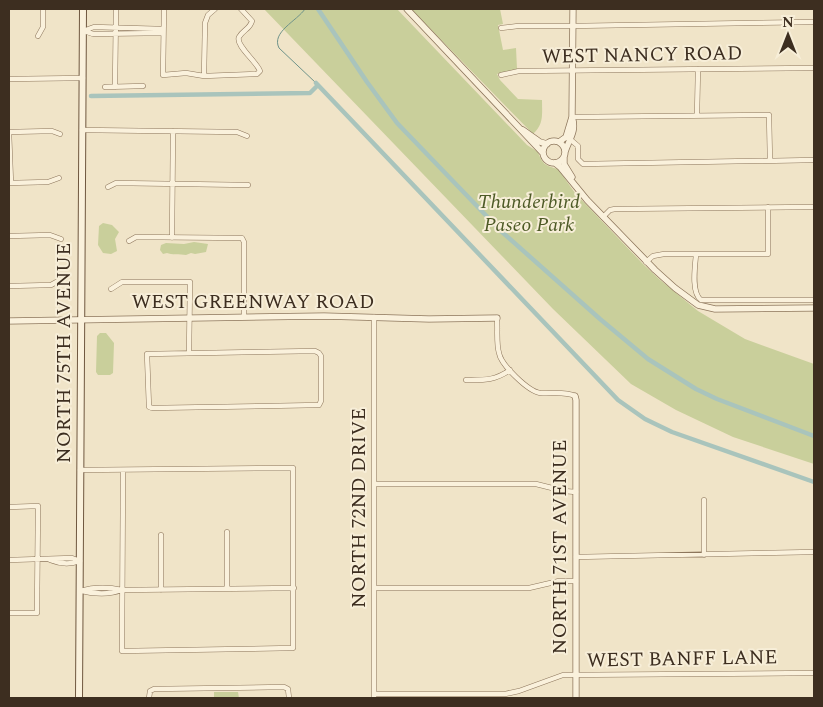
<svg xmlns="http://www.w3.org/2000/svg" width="823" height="707" font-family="Spectral,serif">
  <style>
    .green { fill: #c9cf9b }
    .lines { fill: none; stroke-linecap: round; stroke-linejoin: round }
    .stream { stroke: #6f938a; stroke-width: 1 }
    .canal { stroke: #a9c4bc; stroke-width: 4.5 }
    .minor-casing { stroke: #8d765c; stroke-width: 5.5 }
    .tertiary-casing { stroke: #8d765c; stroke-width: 7 }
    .secondary-casing { stroke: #6f573f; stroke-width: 8 }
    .minor { stroke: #faf1dc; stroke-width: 4.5 }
    .tertiary { stroke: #faf1dc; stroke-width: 5.5 }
    .secondary { stroke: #faf1dc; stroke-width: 6 }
    .labels { text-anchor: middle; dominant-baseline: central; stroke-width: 4; stroke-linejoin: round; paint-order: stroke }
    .street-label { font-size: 20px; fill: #3d2e20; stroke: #f7eed8 }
    .park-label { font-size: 20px; font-style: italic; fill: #4d5a26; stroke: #f7eed8 }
  </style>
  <rect width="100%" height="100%" fill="#f0e4c8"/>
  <path class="green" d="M264 9H397L527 145 538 152C542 164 546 166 558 169L575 193 643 264 659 279 698 311 745 339 814 364V464L733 437 676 410 631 384 553 309Z
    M411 9H500L503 24 498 25 503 50 516 48 517 69 497 74 500 80 518 99 542 100C542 114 544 124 533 134Z
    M103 223 112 225 119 232 115 239 117 251 111 254 103 253 98 245 99 226Z
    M194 242 208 244 206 252 195 254 191 253 186 255C180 254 171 255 167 253L163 254 160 250 161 245 166 243 184 244Z
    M100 333H106L114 343 113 373 110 375H98L96 372 97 336Z
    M214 692H238L239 698H214Z"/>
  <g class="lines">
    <path class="stream" d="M305 9C297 21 271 32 279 48L316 83"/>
    <path class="canal" d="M318 9 367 82 397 123 501 231 600 319 648 359 696 389 717 399 814 436
      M316 83 618 400 645 419 672 432 814 482
      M91 96 310 93 318 85"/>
    <defs>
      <path id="minor" d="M164 9 163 75 186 73 204 76 257 74 260 71C257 62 235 45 239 37 243 30 250 29 252 21L241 9
        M501 28 518 26H572L814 22
        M83 31 94 27 163 29
        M84 31 93 34 162 33
        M38 36 43 27V9
        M501 75 519 71 814 68
        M204 76 205 23 208 15 215 9
        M9 79 83 78
        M105 87 143 86
        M115 87 116 9
        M697 115 698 69
        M572 117 769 115 770 161
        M82 130 237 132 247 136
        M9 132 52 131 60 134
        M9 132 11 183
        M571 140 578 146V159L583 164 814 160
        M9 183 48 182 59 178
        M108 187 116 183 248 185
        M603 217 610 210 615 209 814 207
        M9 236 50 235 61 239
        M172 238 173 131
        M129 241 136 237 242 238 244 242V317
        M696 255C695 266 691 293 701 300H814
        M646 262 653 256 664 254H768V207
        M9 286 51 285 60 280
        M111 289 122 282H190L189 353
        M497 318C498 329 496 343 499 353 501 365 528 391 540 393 552 394 564 391 575 396
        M315 351 319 353 321 356V401L319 405 152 408 149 407 147 354Z
        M466 380C484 380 494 381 510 370
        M80 470 293 468V648L122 651 123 470
        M374 484H536L564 491 576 492
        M704 500V555
        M9 507 38 506 37 613H9
        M161 535V590
        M576 557 814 552
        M9 560 72 558 80 561
        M50 560C60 564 69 565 80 561
        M374 588H529L559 581H576
        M227 589V532
        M80 591C93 587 109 587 122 590L294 588
        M82 591C93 594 110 595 121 590
        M374 694H505L519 691 563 675 814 673
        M149 698 150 691 154 689 284 687 288 689 289 698
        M374 698V317"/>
      <path id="tertiary" d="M407 9 542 152
        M523 130 540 142 547 144
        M543 152a11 11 0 1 1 22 0a11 11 0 1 1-22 0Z
        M559 142 566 137 572 117 573 9
        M565 152C569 139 577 131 572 117
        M564 157V164L572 177
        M555 163 560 167 587 200 655 270 675 288 698 305 715 309 814 308
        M9 321 324 316 429 319 497 318
        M575 396 576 400V698"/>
      <path id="secondary" d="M79 698 83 9"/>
    </defs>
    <use href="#minor" class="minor-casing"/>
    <use href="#tertiary" class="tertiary-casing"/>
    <use href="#secondary" class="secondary-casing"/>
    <use href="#minor" class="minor"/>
    <use href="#tertiary" class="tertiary"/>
    <use href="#secondary" class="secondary"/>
  </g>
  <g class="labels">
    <g class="street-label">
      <text transform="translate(642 55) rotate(-1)">WEST NANCY ROAD</text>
      <text x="253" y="302">WEST GREENWAY ROAD</text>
      <text transform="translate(64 353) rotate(-90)">NORTH 75TH AVENUE</text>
      <text transform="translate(359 508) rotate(-90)">NORTH 72ND DRIVE</text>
      <text transform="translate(560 547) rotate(-90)">NORTH 71ST AVENUE</text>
      <text transform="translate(682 659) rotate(-1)">WEST BANFF LANE</text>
    </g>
    <g class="park-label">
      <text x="529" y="202">Thunderbird<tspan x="529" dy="23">Paseo Park</tspan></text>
    </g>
  </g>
  <rect width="823" height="707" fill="none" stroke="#3d2e20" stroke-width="20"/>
  <g transform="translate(788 35)" stroke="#f7eed8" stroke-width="4" paint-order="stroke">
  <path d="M0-4L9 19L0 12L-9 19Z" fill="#3d2e20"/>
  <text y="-8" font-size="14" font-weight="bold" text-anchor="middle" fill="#3d2e20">N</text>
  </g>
</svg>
